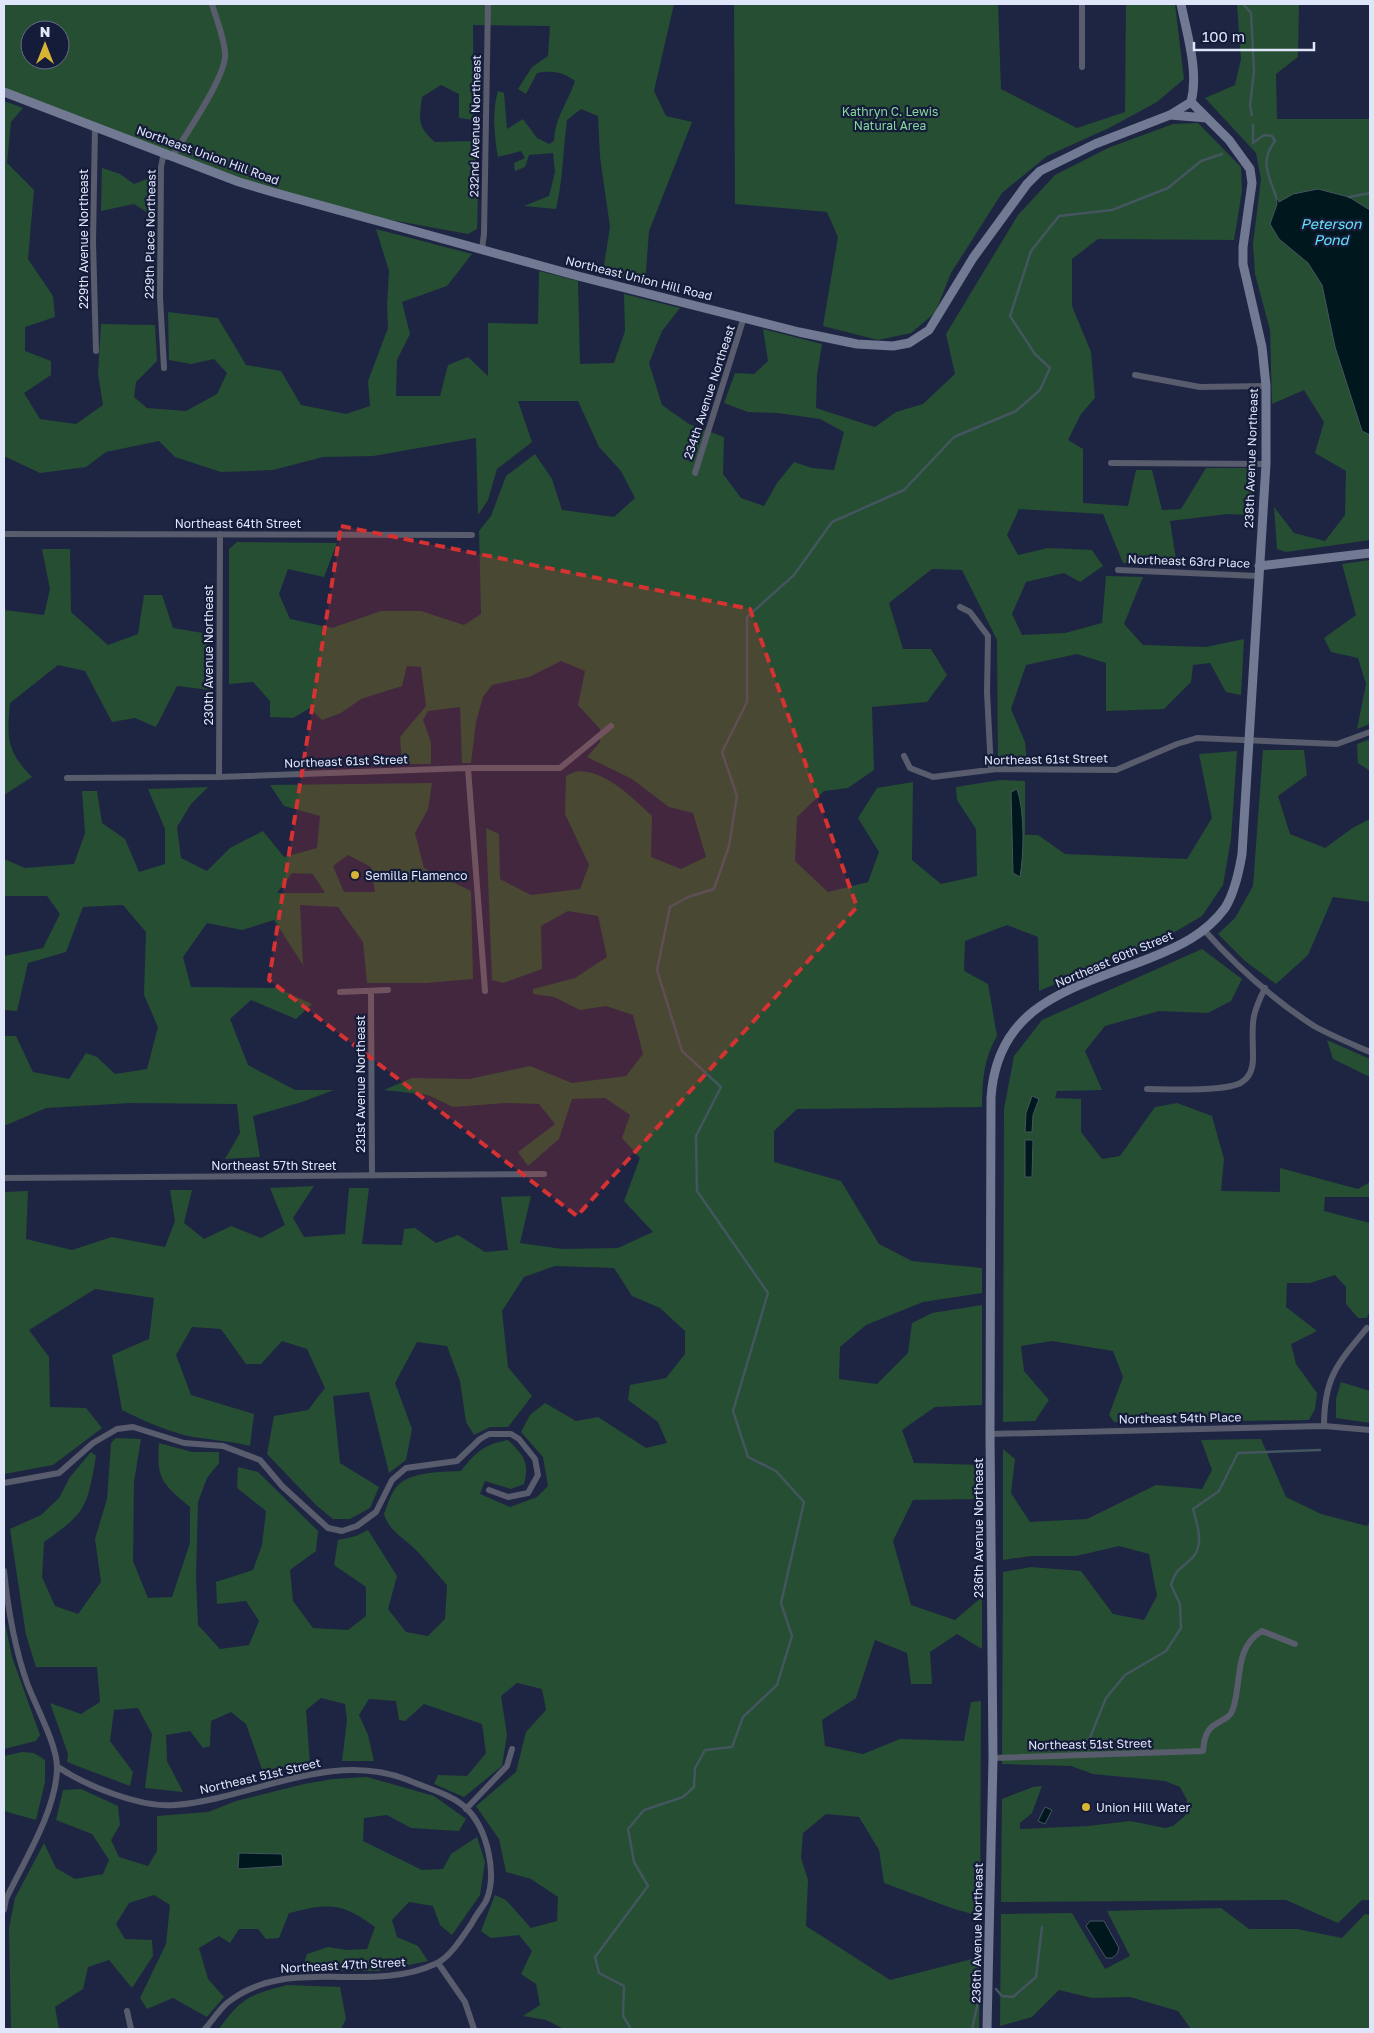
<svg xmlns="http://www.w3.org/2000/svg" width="1374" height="2033" font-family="'Golos Text',sans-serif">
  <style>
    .green { fill: #264e32; fill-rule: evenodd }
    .water { fill: #00181d; stroke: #43565f }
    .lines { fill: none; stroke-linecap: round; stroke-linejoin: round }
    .stream { stroke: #43565f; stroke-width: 2.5 }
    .street { stroke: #585c6c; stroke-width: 6 }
    .secondary { stroke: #727992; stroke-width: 9 }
    .marked { fill: #d63232; fill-opacity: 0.2; stroke: #d63232; stroke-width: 4; stroke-dasharray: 10 6; stroke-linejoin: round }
    .poi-dot { fill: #d8b434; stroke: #151c39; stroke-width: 2 }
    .labels { text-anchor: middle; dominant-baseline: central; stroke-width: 4.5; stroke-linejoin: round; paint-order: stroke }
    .park-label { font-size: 12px; fill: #86d69d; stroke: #151c39 }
    .street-label { font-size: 12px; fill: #e0e6fa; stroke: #151c39 }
    .poi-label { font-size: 12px; fill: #e0e6fa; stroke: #151c39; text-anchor: start }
    .water-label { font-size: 14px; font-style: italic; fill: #67e2fa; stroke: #151c39 }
  </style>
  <rect width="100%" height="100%" fill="#1e2543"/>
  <path class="green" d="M4 4H674L654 91 666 116 692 122 649 231 645 284 603 272 610 227 600 157 598 116 581 109 567 120C563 150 563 180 556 209L524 206 549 196 555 172 553 153 529 155 525 167 515 171 514 163 525 158 521 151 498 157C494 136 492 111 498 91L504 93 507 129 523 119 537 138 549 144 554 141C556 114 567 105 575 81 563 72 553 70 537 73L526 94 518 89 532 67 548 56 550 26 473 25 474 120 459 118V94L441 85 422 97C419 119 417 127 435 142L473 141C479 171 478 198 477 229L468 234 336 210 276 193 4 92ZM30 30H60V60H30Z
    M734 4H998L1001 89 1077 128 1125 112 1126 4H1175L1184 79 1157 102 1109 128 1047 156 1002 193 951 273 935 313 911 333 878 340 823 326 838 237 827 212 735 204Z
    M1233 4H1299L1298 57 1276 74 1277 119H1370V540L1286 552 1277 549 1274 507 1294 533 1325 541 1345 515 1346 471 1315 453 1324 422 1304 390 1272 404 1270 330 1255 274 1253 244 1261 179 1256 153 1205 98 1235 85 1241 59 1237 5Z
    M4 101 23 108 11 122 7 163 34 190 28 259 53 296 55 317 25 327V351L51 361V375L24 393 40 419 76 424 103 405 98 374 101 324 155 325 157 361 136 382 134 397 147 408 186 411 217 394 227 373 214 359 191 364 169 360 168 312 218 318 246 365 281 371 301 405 346 414 370 406 368 381 388 328 387 306 389 271 376 229 472 254 447 286 402 302 410 334 397 360 396 396H440L448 365 468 357 488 376V323L538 324 539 271 578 281 580 364 614 363 625 331 624 294 680 308 662 331 649 363 662 405 689 424 724 437 723 474 741 498 764 506 777 483 794 462 812 468 834 470 844 432 820 419 778 413 748 412 724 403 735 373 754 374 768 361 763 329 822 344 817 375 816 408 875 427 896 412 923 404 955 374 946 334 1018 215 1055 175 1108 148 1173 124 1198 123 1241 167 1242 191 1234 240 1098 239 1072 259V306L1091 352 1095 398 1081 414 1068 440 1083 449V503L1128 506 1136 470H1152L1162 510 1181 509 1206 468H1255L1253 515 1227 514 1170 521 1177 566 1123 563 1103 514 1019 509 1007 535 1018 555 1048 548 1092 550 1103 566 1080 582 1064 573 1026 582 1012 614 1022 635 1065 633 1102 623 1106 576 1143 577 1124 624 1143 645 1206 647 1244 639 1241 695 1226 692 1210 663 1193 665 1191 682 1164 709 1106 711V663L1077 654 1026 665 1011 709 1025 742 1027 762H998L997 640 962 570 932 569 889 603 903 649H931L947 675 927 702 872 707 874 770 848 788 824 791 797 817 795 861 828 892 868 882 879 852 858 818 877 788 913 782 912 860 941 884 977 876 976 829 957 800 956 787 1000 780 1025 781V835H1038L1065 854 1187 859 1212 818 1199 754 1237 751 1231 839 1223 885 1202 916 1168 936 1039 991 1038 937 1007 925 965 941 964 971 988 984 997 1036C984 1057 982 1082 982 1107L797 1109 774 1131V1162L841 1181 879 1244 912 1261 982 1268V1293L923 1302 866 1325 840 1347 839 1379 877 1384 908 1353 912 1323 932 1313 982 1305V1405L935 1407 902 1430 914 1463 982 1465V1499L913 1500 893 1541 911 1605 955 1620 982 1597V1649L957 1634 930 1652 932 1684H911L907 1653 875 1640 856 1698 822 1720 825 1746 863 1754 900 1739 964 1741 971 1702 981 1701 980 1916 954 1909 884 1883 879 1850 859 1817 826 1814 803 1833 801 1858 808 1880 806 1926 890 1980 980 1957 979 2029H564L546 2020 523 2016 540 2005 536 1984 521 1974 532 1951 519 1935 491 1938 481 1931 495 1895 506 1900 531 1928 557 1921 558 1897 531 1879 506 1872 499 1839 476 1806 516 1772 526 1732 546 1710 542 1689 517 1683 501 1696 507 1735 502 1766 464 1797 434 1784 438 1775 467 1776 486 1753 482 1724 424 1704 405 1721 399 1720 396 1701 369 1699 359 1715 368 1735 374 1761H342L347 1720 345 1704 321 1698 306 1710 310 1764 264 1775 246 1724 231 1712 211 1721 210 1746 203 1748 190 1731 166 1735 167 1761 183 1792 145 1788 152 1734 138 1708 114 1710 110 1741 133 1772 130 1786 67 1762 68 1754 50 1703 81 1714 100 1702 97 1667H36L26 1635 10 1529 41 1515 59 1498 70 1477 91 1452 96 1456C87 1507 87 1512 44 1542L42 1577 55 1606 78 1614 101 1582 95 1539 107 1499 111 1443 116 1438 141 1439 134 1482 133 1561 148 1598 172 1597 190 1543V1507C163 1484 156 1480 159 1443L192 1452H219V1463L207 1478 198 1502 196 1577 198 1625 220 1649 249 1645 259 1621 246 1601 217 1604 216 1582 253 1570 262 1545 266 1511 237 1488 238 1467 258 1472 318 1531 316 1551 290 1570 293 1601 313 1628 348 1630 366 1616V1587L334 1565 338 1540 356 1536 368 1530 397 1576 388 1609 406 1632 428 1636 445 1619 447 1585C437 1574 428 1563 418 1552 405 1538 390 1533 384 1514 387 1506 390 1496 395 1489 407 1471 441 1472 461 1471 476 1452 483 1445 508 1440 523 1455 530 1462 524 1484L511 1489 485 1481 480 1494 510 1507 537 1497 548 1486 543 1457 521 1432 530 1415 545 1403 576 1421 598 1417 646 1448 667 1443 658 1422 628 1400 630 1385 666 1378 685 1354V1331L660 1308 632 1296 614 1268 555 1266 524 1277 502 1311 508 1367 532 1396 508 1427H490L474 1435 466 1422 460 1381 447 1346 417 1342 395 1383 412 1429 406 1460 389 1473 369 1392 333 1396 340 1463 379 1487 370 1508 350 1519H333L317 1506 267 1454 274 1416 308 1410 325 1388 307 1349 282 1341 261 1364H246L221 1329 192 1327 176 1355 191 1395 254 1414 250 1446C227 1440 206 1440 184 1435 162 1429 142 1420 122 1410L112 1355 149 1339 154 1298 95 1289 29 1330 49 1357 50 1407 86 1408 102 1428 53 1465 4 1474V1192L28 1191 26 1239 72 1250 112 1237 165 1247 175 1221 170 1190H192L184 1223 204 1239 231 1226 261 1238 285 1225 270 1188 314 1186 293 1218 304 1237 345 1234 349 1188H369L362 1244 402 1245 404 1229 415 1228 436 1243 458 1235 485 1252 508 1250 501 1197 531 1196 520 1243 562 1249 618 1248 653 1232 624 1201 640 1158 622 1138 630 1115 605 1098 572 1099 559 1139 528 1166 518 1152 555 1124 539 1104 506 1103 453 1107 428 1095 384 1090 412 1078 469 1079 530 1066 572 1083 626 1076 643 1054 633 1015 606 1006 580 1010 554 997 533 994V989L575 978 607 957 598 916 568 911 541 926 542 969 503 983 492 980 486 828 499 834 500 879 531 895 580 889 589 865 565 814 566 776C570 774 576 771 581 771 608 773 633 798 652 816L651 857 681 869 706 857 693 813 669 807 632 779 587 757 600 742V729L578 705 585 671 561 661 529 677 492 685 483 697 476 722 471 763H462L460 707 428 711 423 720 431 742V764H402L400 737 426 706 421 667 407 666 402 686 361 699 341 713 322 720 310 708 293 718 270 717V701L253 682 229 684V549L237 542 337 543 324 577 288 569 279 594 290 619 332 628 381 611H421L464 625 481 614 479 531 491 516 506 476 535 454 552 479 562 510 614 517 635 498 621 471 599 447 578 401H518L532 442 497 469 488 500 478 515 476 438 373 456 323 457 273 470 221 472 175 457 159 441 106 452 86 467 40 473 6 457 4 459Z
    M102 168 120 174 134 184 157 175 156 218 134 204 101 211Z
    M42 549H70L71 612 108 645 138 634 144 595H162L173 628 209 634 210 690 177 686 156 727 135 718 112 722 85 671 58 665 10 703C7 737 6 751 32 777L4 795V610L44 615 50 589Z
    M1370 560V724L1357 729 1366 684 1358 658 1331 652 1324 638 1356 615 1342 564Z
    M1370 739V771L1358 763 1357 744Z
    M1263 750H1304L1307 775 1278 796 1290 834 1325 848 1354 827 1370 819V902L1333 897 1308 955 1276 984 1245 961 1218 934 1235 918 1253 886Z
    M432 783 428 809 415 833 424 868 471 891 473 979 426 983H367L363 942 338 907 300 905 303 965 274 920 242 930 207 923 183 957 191 987 277 988 312 1004 296 1019 251 1000 230 1019 248 1065 295 1090H334L302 1102 253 1116 260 1157 225 1159 240 1133 237 1104 131 1103 46 1108 4 1126V1036H16L33 1072 69 1079 86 1053 97 1057 115 1074 147 1069 158 1027 144 995 146 932 123 905 83 907 66 952 28 963 17 1011 4 1010V956L43 948 60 914 47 896H4V859L25 868 74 864 85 833 82 791H97L102 823 125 839 139 872 165 864V829L148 789 208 787 191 804 177 827 181 858 207 871 230 848 263 831 284 857 317 848 320 816 284 806 270 785ZM348 855 371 867 375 892H344L333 866ZM292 873 313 874 325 893H277Z
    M1202 949 1242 979 1231 1001 1208 1013 1159 1011 1105 1026 1085 1051 1102 1090 1057 1091 1055 1098 1081 1099V1132L1102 1159 1120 1156 1155 1107 1177 1103 1212 1116 1224 1159 1221 1191 1280 1192V1168L1358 1189 1370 1182V1197H1325L1324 1211 1370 1223V1310L1367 1318H1358L1346 1304V1287L1335 1275 1310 1283H1287L1286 1307 1317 1331 1291 1344 1296 1364 1317 1393 1315 1409 1309 1420 1114 1422 1109 1415 1123 1377 1113 1351 1052 1341 1021 1346 1024 1371 1049 1400 1035 1421 1003 1422 1004 1109 1014 1056 1042 1020Z
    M1327 1040 1370 1059V1077L1333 1059Z
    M1341 1382 1370 1391V1423L1336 1418V1399Z
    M1261 1439 1286 1497 1321 1514 1367 1526 1370 1521V1900H1362L1338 1923 1286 1900 1001 1902 1002 1799 1033 1787 1042 1786 1032 1813 1020 1823V1829L1088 1826 1130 1821 1165 1828 1173 1826 1185 1816 1187 1800 1180 1787 1165 1781 1093 1774 1071 1766 1002 1764 1003 1572 1031 1567 1081 1571 1113 1614 1144 1620 1157 1596 1149 1554 1119 1546 1076 1556H1031L1003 1560V1449L1015 1459 1011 1493 1030 1522 1087 1519 1156 1485 1202 1489 1212 1470 1201 1440Z
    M4 1618 12 1657 40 1735 36 1741 4 1749Z
    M22 1752 34 1753 45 1760V1782L36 1820 4 1811V1756Z
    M367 1777 434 1796 466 1819 459 1831 411 1828 387 1815 364 1818 363 1841 422 1870 443 1869 451 1854 477 1837 485 1862 480 1895 452 1935 440 1925 433 1906 409 1902 392 1920 397 1937 418 1946 428 1961 378 1971 302 1970 307 1954 328 1947 347 1950 367 1949 375 1927C342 1902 328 1903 289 1913L279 1938 266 1939 258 1929H239L230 1943 219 1936 199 1948 208 1979 224 1997 207 2017 173 1998 147 2009 140 1998 166 1944 170 1905 154 1895 129 1903 116 1924 125 1939 152 1940 153 1956 132 1988 109 1960 88 1967 83 1989 55 2007 59 2029H11L9 1928 15 1898 44 1843 56 1868 75 1879 103 1874 109 1860 92 1834 56 1820 63 1790 81 1789 118 1806 120 1825 111 1840 119 1857 148 1866 157 1851V1816L208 1812 236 1801 304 1784 333 1779Z
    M1221 1908 1249 1929H1297L1342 1938 1365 1914 1370 1915V2029H1191L1178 2011 1130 1997 1092 1998 1059 1990 1032 2017 1000 2026 1001 1914 1072 1913 1105 1969 1130 1956 1107 1911Z
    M287 1985 340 1987 346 2019 341 2029H219C242 1997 250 1995 287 1985Z"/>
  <path class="water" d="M1318 189 1349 197 1370 210V435L1362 431 1335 347 1322 285 1308 263 1279 239 1270 224 1277 204 1276 197 1279 202 1293 194Z
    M1017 789C1025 811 1024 854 1020 877L1013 873 1011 792Z
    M1032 1096 1039 1099 1033 1115 1032 1132H1025L1026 1113Z
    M1025 1140H1033L1032 1177H1025Z
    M1045 1807 1052 1810 1045 1824 1038 1821Z
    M239 1853 282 1854 283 1866 238 1869Z
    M1090 1921H1104L1119 1948 1117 1954 1112 1958H1106L1086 1926Z"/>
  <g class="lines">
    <path class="stream" d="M1243 4 1251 13 1254 71 1250 106 1252 115
      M1253 125V143
      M1253 143 1264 135 1272 136 1275 141C1259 162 1269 175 1276 197
      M1349 197 1370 193
      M1087 1745 1106 1698 1125 1675 1166 1651 1181 1628 1180 1604 1171 1585C1177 1567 1179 1571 1192 1558 1205 1546 1197 1524 1193 1509L1219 1491 1238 1453 1320 1450
      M996 1989 1002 1996 1013 1997 1036 1977 1042 1927
      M631 2029 623 2016 624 1986 599 1973 595 1957 648 1886 634 1862 628 1829 644 1810 683 1797 694 1787 695 1768 705 1750 732 1747 743 1717 777 1685 792 1636 781 1603 804 1502 776 1471 748 1457 733 1411 768 1293 697 1191 696 1136 721 1087 682 1051 657 970 670 907 688 897 714 889 729 846 737 796 722 752 747 702V617L794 575 832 522 904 490 954 437 1016 411 1040 390 1050 368 1035 354 1010 316 1031 251 1059 216 1112 210 1168 188 1201 161 1222 154
      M972 2029 981 1989"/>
    <path class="street" d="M1082 67V4
      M95 127 93 242 96 351
      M482 249 484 234 488 4
      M164 368 160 297 161 167 163 157 173 156C185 135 228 74 225 53 224 36 216 19 212 4
      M1135 375 1200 387 1266 386
      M1111 463 1266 464
      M695 473 744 317
      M4 534 472 535
      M1118 570 1258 576
      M960 607 970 612 988 636 987 692 991 770
      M904 756 910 768 933 777 997 769 1116 770 1177 744 1197 738 1337 744 1370 732
      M468 768 485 991
      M219 777 220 534
      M67 778 219 777 468 768H560L611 726
      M1204 930C1236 966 1274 1000 1314 1026 1332 1036 1352 1044 1370 1052
      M371 991 372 1176
      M340 992 388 990
      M1147 1089C1167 1089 1228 1092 1242 1082 1250 1077 1253 1067 1253 1058 1253 1024 1249 1020 1265 988
      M4 1178 544 1174
      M1324 1426C1324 1378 1337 1364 1367 1328
      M990 1434 1324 1426 1370 1430
      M4 1483 59 1473 93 1443 117 1429 133 1427 184 1443 223 1446 260 1460 282 1486 328 1528 342 1531 357 1526 376 1512 392 1480 406 1468 457 1461 480 1439 489 1434H511L519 1439 535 1459 538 1475 528 1493 508 1497 489 1490
      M4 1571C8 1610 14 1646 27 1683 35 1705 58 1746 57 1769 56 1811 24 1861 6 1899L4 1910
      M993 1758 1203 1751C1204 1742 1205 1732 1213 1726 1220 1720 1230 1719 1233 1709 1242 1681 1234 1647 1262 1631L1295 1644
      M58 1767C86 1786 141 1808 175 1805 252 1799 330 1749 408 1780 426 1788 451 1794 466 1808 487 1828 498 1874 486 1901 482 1908 476 1915 472 1923 463 1936 450 1958 435 1964 369 1995 288 1954 227 2003 219 2010 212 2021 205 2029
      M466 1809 507 1766 512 1749
      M438 1963 465 2002 474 2029
      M127 2011 131 2029"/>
    <path class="secondary" d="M1181 4C1187 35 1199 71 1191 102
      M4 92 239 182 276 193 578 276 799 332 857 344 893 346 909 343 929 330 973 258 1027 184 1040 171 1095 144 1170 115 1191 102
      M1170 115 1207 118
      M1259 566 1370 553
      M987 2029 993 1758 990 1434 991 1098C997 1002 1075 988 1150 958 1178 947 1206 934 1225 908 1235 892 1239 872 1242 854L1266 464V386L1262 347 1243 264V247L1252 183 1250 169 1229 140 1191 102"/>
  </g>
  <path class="marked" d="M341 526 750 609 857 907 577 1216 269 980Z"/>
  <g class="poi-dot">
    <circle cx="355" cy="875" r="5"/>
    <circle cx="1086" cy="1807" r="5"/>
  </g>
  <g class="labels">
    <g class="park-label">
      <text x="890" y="111">Kathryn C. Lewis<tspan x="890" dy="14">Natural Area</tspan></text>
    </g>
    <g class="street-label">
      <text transform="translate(475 126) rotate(-89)">232nd Avenue Northeast</text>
      <text transform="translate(208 155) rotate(20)">Northeast Union Hill Road</text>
      <text transform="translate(150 234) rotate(-89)">229th Place Northeast</text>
      <text transform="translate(83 239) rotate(-90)">229th Avenue Northeast</text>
      <text transform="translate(639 278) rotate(14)">Northeast Union Hill Road</text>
      <text transform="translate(709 392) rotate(-72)">234th Avenue Northeast</text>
      <text transform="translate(1251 458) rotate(-88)">238th Avenue Northeast</text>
      <text x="238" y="523">Northeast 64th Street</text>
      <text transform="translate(1189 561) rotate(2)">Northeast 63rd Place</text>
      <text transform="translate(208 655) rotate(-90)">230th Avenue Northeast</text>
      <text transform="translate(1046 759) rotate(-1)">Northeast 61st Street</text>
      <text transform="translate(346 761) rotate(-2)">Northeast 61st Street</text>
      <text transform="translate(1114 959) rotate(-23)">Northeast 60th Street</text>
      <text transform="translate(360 1084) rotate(-90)">231st Avenue Northeast</text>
      <text x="274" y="1165">Northeast 57th Street</text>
      <text transform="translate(1180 1418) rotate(-1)">Northeast 54th Place</text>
      <text transform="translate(978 1528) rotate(-90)">236th Avenue Northeast</text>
      <text transform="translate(1090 1744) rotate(-1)">Northeast 51st Street</text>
      <text transform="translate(260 1776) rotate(-13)">Northeast 51st Street</text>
      <text transform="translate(977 1933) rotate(-89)">236th Avenue Northeast</text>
      <text transform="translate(343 1965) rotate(-3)">Northeast 47th Street</text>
    </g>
    <g class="poi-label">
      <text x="365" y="875">Semilla Flamenco</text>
      <text x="1096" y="1807">Union Hill Water</text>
    </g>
    <g class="water-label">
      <text x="1331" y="223">Peterson<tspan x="1331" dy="16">Pond</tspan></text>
    </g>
  </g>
  <rect width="1374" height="2033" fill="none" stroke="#e0e6fa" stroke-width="10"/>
  <g transform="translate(45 45)"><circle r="24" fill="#151c39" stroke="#666d86"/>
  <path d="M0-4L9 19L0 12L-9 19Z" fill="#d8b434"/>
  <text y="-8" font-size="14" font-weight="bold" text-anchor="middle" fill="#e0e6fa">N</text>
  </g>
  <path d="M1194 42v8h120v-8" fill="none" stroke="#e0e6fa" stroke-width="2.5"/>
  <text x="1202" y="42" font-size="15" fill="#e0e6fa" stroke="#151c39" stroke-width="4" paint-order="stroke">100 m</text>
</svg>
